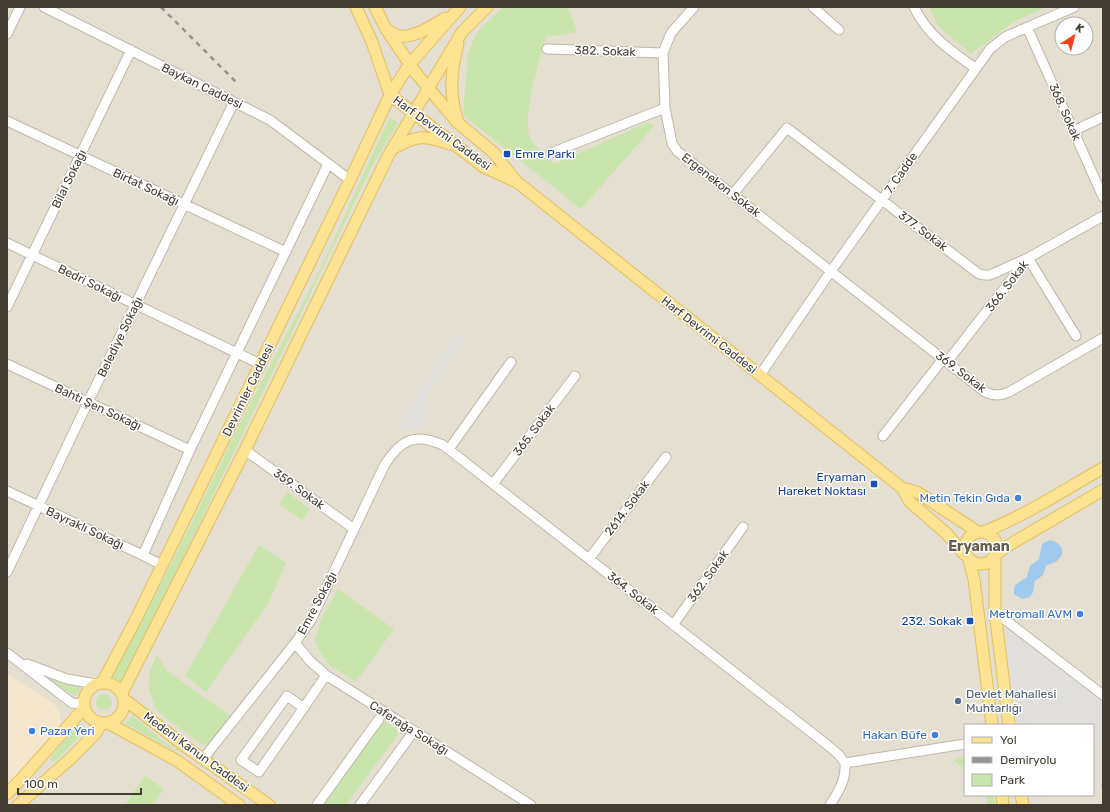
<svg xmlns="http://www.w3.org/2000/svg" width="1110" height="812" font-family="Rubik,sans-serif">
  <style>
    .residential { fill: #e5dfd1; fill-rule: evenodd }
    .commercial { fill: #f4e5cd }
    .green { fill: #c9e5ac }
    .parking { fill: #e1dfdb }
    .water { fill: #9fcaee }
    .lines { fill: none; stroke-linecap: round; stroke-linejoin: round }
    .minor-casing { stroke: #bfb8a9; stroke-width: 11 }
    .major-casing { stroke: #e0c061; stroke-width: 13 }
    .minor { stroke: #fff; stroke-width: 9 }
    .major { stroke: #fce291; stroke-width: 11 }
    .rail { stroke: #939393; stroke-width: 2.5; stroke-dasharray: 5 5; stroke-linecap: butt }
    .transit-dot { fill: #1a4fb4; stroke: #fff; stroke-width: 1.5 }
    .shop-dot { fill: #3f7fe0; stroke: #fff; stroke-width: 1.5 }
    .service-dot { fill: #5c6f8a; stroke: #fff; stroke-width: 1.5 }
    .labels { text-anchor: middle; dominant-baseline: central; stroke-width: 3; stroke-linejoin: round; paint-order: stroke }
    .street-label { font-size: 12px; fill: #433d33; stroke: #fff }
    .transit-label { font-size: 12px; fill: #164399; stroke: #fff; text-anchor: end }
    .shop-label { font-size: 12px; fill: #366cbe; stroke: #fff; text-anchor: end }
    .service-label { font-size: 12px; fill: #4e5e75; stroke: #fff; text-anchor: start }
    .quarter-label { font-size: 14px; font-weight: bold; fill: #655c4b; stroke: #fff }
  </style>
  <rect width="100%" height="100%" fill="#f1ede3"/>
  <path class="residential" d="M7 7H1103V805H7ZM1062 24H1086V48H1062ZM965 725H1093V795H965Z"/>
  <path class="commercial" d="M7 674 53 703 60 712 61 723 51 739 7 785Z"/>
  <path class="green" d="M503 7H568L577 32 546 37C540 57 520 122 531 140 537 149 547 157 554 164L647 123 654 126 581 209 463 115 468 53 477 32Z
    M929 7H1047L1015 21 971 54 938 26Z
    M390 117 398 123 372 166 169 587 121 682 111 677C156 599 194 517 234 436 261 381 291 327 319 271 344 220 365 168 390 117Z
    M287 492 310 509 302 520 279 504Z
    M259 545 286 563 269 602 206 692 185 676Z
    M338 589 394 629 356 682 329 665 319 651 315 640 321 619Z
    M157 655 167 671 233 718 212 741 204 745 199 742 167 719 155 707 149 689 150 670Z
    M52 680 69 685 83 684 76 696 50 682Z
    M96 702a8 8 0 1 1 16 0a8 8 0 1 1-16 0Z
    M132 716 179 753 126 724Z
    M384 721 397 730 398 735 346 805H323Z
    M79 723 87 729 54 762 50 759Z
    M965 756V769L953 760Z
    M145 776 164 789 153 805H125Z
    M987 795H994L995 805H987Z"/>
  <path class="parking" d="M456 332 466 339 424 399 426 427 415 428 393 435Z
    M1006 630H1012L1103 700V748L1093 739V725H1017Z"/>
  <path class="water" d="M1050 540C1060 542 1067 551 1058 560 1055 563 1050 563 1046 566L1043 575 1035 581 1033 592 1030 597 1022 599 1014 594V589L1015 585 1027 577 1030 566 1039 559 1042 544Z"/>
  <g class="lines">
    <defs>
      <path id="minor" d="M44 7 270 120 350 180
        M694 7 671 33 663 53 665 108 672 143 677 151 985 392C994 396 1000 396 1009 392L1103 338
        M813 7 839 30
        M914 7C928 36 950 50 975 68
        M1027 27 1103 197
        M7 34 20 7
        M547 49 663 53
        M7 121 286 252
        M1073 131 1103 117
        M551 153 665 108
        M733 194 787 128 979 274 985 275H990L1028 258 1076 336
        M7 243 260 364
        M7 307 131 50
        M947 362 1028 258 1103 216
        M7 364 190 450
        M760 375 831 271 990 49 1005 37 1074 7
        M883 436 943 359
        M449 449 511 362
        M245 450 354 529
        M493 484 575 376
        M7 491 136 552 162 565
        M143 555 190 450 328 164
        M589 559 666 457
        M7 572 88 402 234 102
        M995 612 1103 695
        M673 625 743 527
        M295 643 311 662 326 675 531 805
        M7 653 72 703 84 704
        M27 664 67 679 96 684
        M304 708 287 696 241 760 259 772C281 740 304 708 326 675
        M203 759 295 643 311 620 385 464C401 440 415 432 443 445L830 747 839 755 845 763
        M317 805 379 719
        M360 805 414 731
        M830 805C839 791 846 780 845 763L965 744"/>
      <path id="major" d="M356 7 372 42 390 95
        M375 7 386 29 415 72 457 122 494 153 515 180
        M386 29C390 32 396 36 401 36 414 38 434 25 445 18
        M390 95 484 167 517 182 902 488 917 492 978 532
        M457 119C449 93 451 70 458 44
        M392 149C415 136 424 134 449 144
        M902 488 910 502 946 533 965 555
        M965 548a16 16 0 1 1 32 0a16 16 0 1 1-32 0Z
        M983 532C1025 516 1064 490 1103 468
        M996 554 1009 545 1103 490
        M995 557V612L1009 725
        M969 560 974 579 992 725
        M84 703a20 20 0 1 1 40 0a20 20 0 1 1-40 0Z
        M102 683 135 621 350 180 390 95 409 65 460 7
        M122 693 245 450 388 156 462 32 487 7
        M124 699 186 747 269 805
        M108 723 176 760 239 805
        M7 794 25 775 84 708
        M1002 795 1003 805
        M1021 795 1023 805
        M18 805 69 760 95 734 102 723"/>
    </defs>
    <use href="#minor" class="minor-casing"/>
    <use href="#major" class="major-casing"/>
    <use href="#minor" class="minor"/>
    <use href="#major" class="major"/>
    <path class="rail" d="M161 7 237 83
      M1102 785 1103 786"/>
  </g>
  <g class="transit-dot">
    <rect x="503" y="150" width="8" height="8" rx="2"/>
    <rect x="870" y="480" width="8" height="8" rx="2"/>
    <rect x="966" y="617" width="8" height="8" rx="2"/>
  </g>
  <g class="shop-dot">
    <circle cx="1018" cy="498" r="4"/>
    <circle cx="1080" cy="614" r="4"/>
    <circle cx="32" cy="731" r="4"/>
    <circle cx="935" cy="735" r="4"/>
  </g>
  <circle class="service-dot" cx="958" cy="701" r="4"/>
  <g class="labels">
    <g class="street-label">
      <text transform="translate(605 51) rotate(2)">382. Sokak</text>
      <text transform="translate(202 86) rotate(26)">Baykan Caddesi</text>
      <text transform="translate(1065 112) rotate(66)">368. Sokak</text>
      <text transform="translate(442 133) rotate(36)">Harf Devrimi Caddesi</text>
      <text transform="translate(901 173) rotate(-55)">7. Cadde</text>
      <text transform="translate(69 179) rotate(-64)">Bilal Sokağı</text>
      <text transform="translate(721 185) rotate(38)">Ergenekon Sokak</text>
      <text transform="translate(146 187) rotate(25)">Birtat Sokağı</text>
      <text transform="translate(923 231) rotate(37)">377. Sokak</text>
      <text transform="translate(90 283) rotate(26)">Bedri Sokağı</text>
      <text transform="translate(1007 286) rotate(-52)">366. Sokak</text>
      <text transform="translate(709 335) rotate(38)">Harf Devrimi Caddesi</text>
      <text transform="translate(120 337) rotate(-64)">Belediye Sokağı</text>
      <text transform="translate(961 372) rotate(37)">369. Sokak</text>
      <text transform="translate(248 390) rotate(-64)">Devrimler Caddesi</text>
      <text transform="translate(98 407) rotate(25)">Bahtı Şen Sokağı</text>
      <text transform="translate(534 430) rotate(-53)">365. Sokak</text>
      <text transform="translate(299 489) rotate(36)">359. Sokak</text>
      <text transform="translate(627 508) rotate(-53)">2614. Sokak</text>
      <text transform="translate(85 528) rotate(25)">Bayraklı Sokağı</text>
      <text transform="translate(708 576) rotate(-54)">362. Sokak</text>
      <text transform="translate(633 593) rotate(38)">364. Sokak</text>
      <text transform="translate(317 603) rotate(-62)">Emre Sokağı</text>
      <text transform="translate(409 728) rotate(32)">Caferağa Sokağı</text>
      <text transform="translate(196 752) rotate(36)">Medeni Kanun Caddesi</text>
    </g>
    <g class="transit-label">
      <text x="515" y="154" text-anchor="start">Emre Parkı</text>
      <text x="866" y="477">Eryaman<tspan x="866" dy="14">Hareket Noktası</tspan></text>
      <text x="962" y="621">232. Sokak</text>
    </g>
    <g class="shop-label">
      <text x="1010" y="498">Metin Tekin Gıda</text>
      <text x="1072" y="614">Metromall AVM</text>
      <text x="40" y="731" text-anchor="start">Pazar Yeri</text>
      <text x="927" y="735">Hakan Büfe</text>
    </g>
    <g class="service-label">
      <text x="966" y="694">Devlet Mahallesi<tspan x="966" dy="14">Muhtarlığı</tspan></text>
    </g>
    <g class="quarter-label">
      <text x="979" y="546">Eryaman</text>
    </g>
  </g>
  <rect width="1110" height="812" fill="none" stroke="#433d33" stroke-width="16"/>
  <rect x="964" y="724" width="130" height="72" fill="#ffffff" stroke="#b4b1ad"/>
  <rect x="972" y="737" width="20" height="6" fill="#fce291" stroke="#b4b1ad"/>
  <text x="1000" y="744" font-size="12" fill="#433d33">Yol</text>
  <rect x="972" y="757" width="20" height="6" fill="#939393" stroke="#b4b1ad"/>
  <text x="1000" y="764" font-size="12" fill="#433d33">Demiryolu</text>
  <rect x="972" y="774" width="20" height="12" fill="#c9e5ac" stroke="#b4b1ad"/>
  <text x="1000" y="784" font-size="12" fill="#433d33">Park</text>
  <g transform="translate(1074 36) rotate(36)"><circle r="19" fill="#ffffff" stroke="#b4b1ad"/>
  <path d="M0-3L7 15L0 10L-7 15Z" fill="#f64115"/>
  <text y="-6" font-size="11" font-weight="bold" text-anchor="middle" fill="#433d33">K</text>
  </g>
  <path d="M18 788v6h123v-6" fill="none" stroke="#433d33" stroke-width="2"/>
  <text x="24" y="788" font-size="12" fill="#433d33" stroke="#ffffff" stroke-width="3" paint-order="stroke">100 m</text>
</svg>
